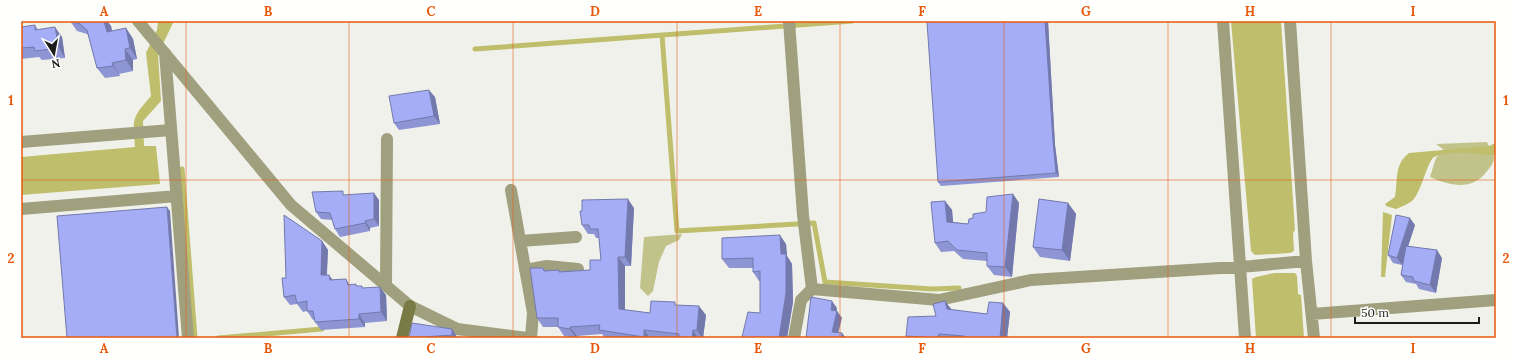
<svg xmlns="http://www.w3.org/2000/svg" width="1517" height="359" font-family="Lora,serif">
  <style>
    .green { fill: #c2c38b }
    .water { fill: #bebe6c }
    .lines { fill: none; stroke-linecap: round; stroke-linejoin: round }
    .stream { stroke: #bebe6c; stroke-width: 5 }
    .street { stroke: #a0a07f; stroke-width: 12 }
    .secondary { stroke: #7a7a47; stroke-width: 12 }
    .wall { fill: #8d95d4 }
    .shaded-wall { fill: #7379ac }
    .building { fill: #a4adf6; stroke: #7379ac }
    .grid { fill: none; stroke: #e8590c; stroke-width: 1; stroke-opacity: 0.55 }
    .neatline { fill: none; stroke: #e8590c; stroke-width: 1.5 }
    .grid-label { font-size: 13px; text-anchor: middle; font-weight: bold; fill: #e8590c }
  </style>
  <rect width="100%" height="100%" fill="#f0f1ea"/>
  <path class="green" d="M1487 142C1489 147 1493 152 1494 157 1494 162 1491 167 1487 171 1473 191 1450 186 1430 177L1436 158 1444 150 1436 144Z
    M682 234 679 240 666 246 659 262 653 291 648 296 640 288 644 237Z"/>
  <path class="water" d="M158 21H174L158 54 161 101 143 121 144 146H156L160 184 21 195V157L135 147C133 118 131 119 151 96L146 53 157 30Z
    M1231 21H1281L1295 230 1293 233 1294 251 1290 253 1255 255 1251 251Z
    M1496 143V155C1476 155 1453 148 1434 157 1428 160 1421 192 1413 200 1409 204 1401 207 1396 209L1386 206 1385 204 1395 197C1398 181 1394 164 1409 153L1489 146Z
    M1383 212 1392 215 1385 277H1381Z
    M1274 273H1295L1297 276 1298 294 1301 295 1304 338H1256L1252 279 1256 277Z"/>
  <g class="lines">
    <path class="stream" d="M662 35 677 231 814 223 825 282 932 289 959 288
      M475 49 852 21
      M182 169 195 338
      M218 338 322 329"/>
    <path class="street" d="M138 21 291 205 410 306 457 329 527 338
      M789 21 803 215 812 289
      M1223 21 1245 338
      M1290 21 1306 261 1314 338
      M165 53 188 338
      M21 142 171 130
      M511 190 533 313 531 338
      M21 209 177 196
      M520 241 576 237
      M525 270 547 266 578 269
      M386 284 387 139
      M1312 314 1496 300
      M794 338 801 300 812 289 939 300 1031 280 1252 266 1306 261"/>
    <path class="secondary" d="M402 338 410 306"/>
  </g>
  <path class="wall" d="M70 21H107L111 26 112 31 126 28 133 39 137 59 133 60V71L119 74 120 76 105 78 97 68 88 35 87 34 77 31Z
    M943 21H1048L1055 145 1059 177 941 186 938 182Z
    M35 25 38 30 62 37 65 58 42 60 39 57 21 59V27Z
    M435 97 440 124 399 130 394 123Z
    M1013 194 1019 203 1012 277 994 275 987 266V261L963 259 954 251 941 252 935 243 945 201 952 210 953 222 968 224 973 218 986 212Z
    M346 195 379 200V226L370 228V231L340 237 335 229 332 220 321 219 316 212Z
    M1068 203 1076 214 1070 261 1040 257 1033 247Z
    M634 208 631 266H625V310L650 313 678 306 706 315 703 338H605L602 334 577 336 576 338 564 336 558 327H543L537 318 543 268 546 271H560L590 270 601 260 599 238H596L594 234H588L582 225Z
    M1415 225 1408 246 1442 258 1436 293 1419 289 1416 284 1406 282 1401 275 1403 261 1402 265 1393 263 1388 255Z
    M322 241 328 250 327 275 332 280 346 279 350 285 386 295 387 321 365 323V327L321 330 315 322V319L313 320 307 311 303 312 297 304 290 305 284 297 286 278Z
    M786 244 787 256 792 264 793 302 787 338H743L742 337 760 313V281H759L753 272V268H729L722 259Z
    M945 301 951 310 987 314 1003 303 1010 312 1007 338H907L906 336 936 316Z
    M452 329 457 337V338H409Z"/>
  <path class="shaded-wall" d="M104 21H107L111 26 114 43 107 32Z
    M1045 21H1048L1055 145 1059 177 1056 173 1053 141Z
    M55 27 62 37 65 58 59 48Z
    M126 28 133 39 137 59 130 48Z
    M125 49 133 60V71L126 60Z
    M112 63 119 74 120 76 113 66Z
    M429 90 435 97 440 124 434 116Z
    M374 193 379 200V226L374 219Z
    M1013 194 1019 203 1012 277 1005 267Z
    M628 199 634 208 631 266 625 257Z
    M945 201 952 210 954 231 947 222Z
    M1068 203 1076 214 1070 261 1062 250Z
    M167 207 170 211 179 338H177Z
    M1410 218 1415 225 1402 265 1397 258Z
    M365 221 370 228V231L365 223Z
    M780 235 786 244 787 256 792 264 793 302 787 338H779L781 254Z
    M322 241 328 250 326 284 321 275Z
    M1437 250 1442 258 1436 293 1430 285Z
    M618 257 625 266V318L619 309Z
    M329 275 335 283 330 280Z
    M380 287 386 295 387 321 381 312Z
    M832 301 837 308 836 318 831 310Z
    M945 301 952 310 947 309Z
    M1003 303 1010 312 1007 338H1000Z
    M699 306 706 315 703 338H702L697 330Z
    M837 311 842 318 837 338 832 332Z
    M359 314 365 323V327L359 319Z
    M570 327 577 336 576 338 570 329Z
    M452 329 457 337V338H454L452 335Z
    M644 330 650 338H645L644 337Z
    M693 330 698 338H692Z
    M842 333 846 338H842Z
    M939 334 941 338H938Z"/>
  <path class="building" d="M70 21H104L107 32 126 28 130 48 125 49 126 60 112 63 113 66 97 68 87 30 80 24Z
    M943 21H1045L1053 141 1056 173 938 182 927 22Z
    M35 25V30L55 27 59 48 35 51 34 47 21 48V27Z
    M429 90 434 116 394 123 389 96Z
    M343 191V195L374 193V219L365 221V223L335 229 330 213 316 212 312 192Z
    M1013 194 1005 267 987 266V253L957 250 948 241 935 243 931 202 945 201 947 222 968 224 969 219 973 218V214L986 212 987 197Z
    M628 199 625 257H618L619 309 650 313 651 301 675 302V305L699 306 697 330H693L692 338 679 337V334L644 330V337L599 330 600 325 570 327V329L558 327V318H537L530 268H543L544 271 559 270V272L590 270V260H601L598 229H590L589 225H582L580 211H582V200Z
    M1039 199 1068 203 1062 250 1033 247Z
    M167 207 177 338H67L57 216Z
    M284 215 322 241 321 275H329L330 280 346 279 348 285 356 284V286H362V288L380 287 381 312 359 314V319L315 322 313 311H307V301L297 303 295 295 284 297 282 278H286Z
    M1396 215 1410 218 1397 258 1388 255Z
    M780 235 781 254H786V293L779 338H747L742 337 748 312 760 313V271L753 272V258L722 259V238Z
    M1406 246 1437 250 1430 285 1414 281 1413 277 1401 275Z
    M811 297 832 301 831 310 837 311 832 332 842 333V338H806Z
    M945 301 947 309 987 314 989 302 1003 303 1000 338H964V336L939 334 938 338 906 336 908 317 936 316 933 304Z
    M412 323 452 329V335L409 338Z"/>
  <path class="grid" d="M186 21V338M349 21V338M513 21V338M677 21V338M840 21V338M1004 21V338M1168 21V338M1331 21V338M21 180H1496"/>
  <rect width="1517" height="359" fill="none" stroke="#fffffe" stroke-width="44"/>
  <g transform="translate(54 54) rotate(169)" stroke="#fffffe" stroke-width="3" paint-order="stroke">
  <path d="M0-3L7 15L0 10L-7 15Z" fill="#1c1c1a"/>
  <text y="-6" font-size="11" font-weight="bold" text-anchor="middle" fill="#1c1c1a">N</text>
  </g>
  <path d="M1355 317v6h124v-6" fill="none" stroke="#1c1c1a" stroke-width="2"/>
  <text x="1361" y="317" font-size="12" fill="#1c1c1a" stroke="#fffffe" stroke-width="3" paint-order="stroke">50 m</text>
  <rect x="22" y="22" width="1473" height="315" class="neatline"/>
  <g class="grid-label">
    <text x="104" y="16">A</text>
    <text x="268" y="16">B</text>
    <text x="431" y="16">C</text>
    <text x="595" y="16">D</text>
    <text x="758" y="16">E</text>
    <text x="922" y="16">F</text>
    <text x="1086" y="16">G</text>
    <text x="1250" y="16">H</text>
    <text x="1413" y="16">I</text>
    <text x="11" y="105">1</text>
    <text x="1506" y="105">1</text>
    <text x="11" y="263">2</text>
    <text x="1506" y="263">2</text>
    <text x="104" y="353">A</text>
    <text x="268" y="353">B</text>
    <text x="431" y="353">C</text>
    <text x="595" y="353">D</text>
    <text x="758" y="353">E</text>
    <text x="922" y="353">F</text>
    <text x="1086" y="353">G</text>
    <text x="1250" y="353">H</text>
    <text x="1413" y="353">I</text>
  </g>
</svg>
